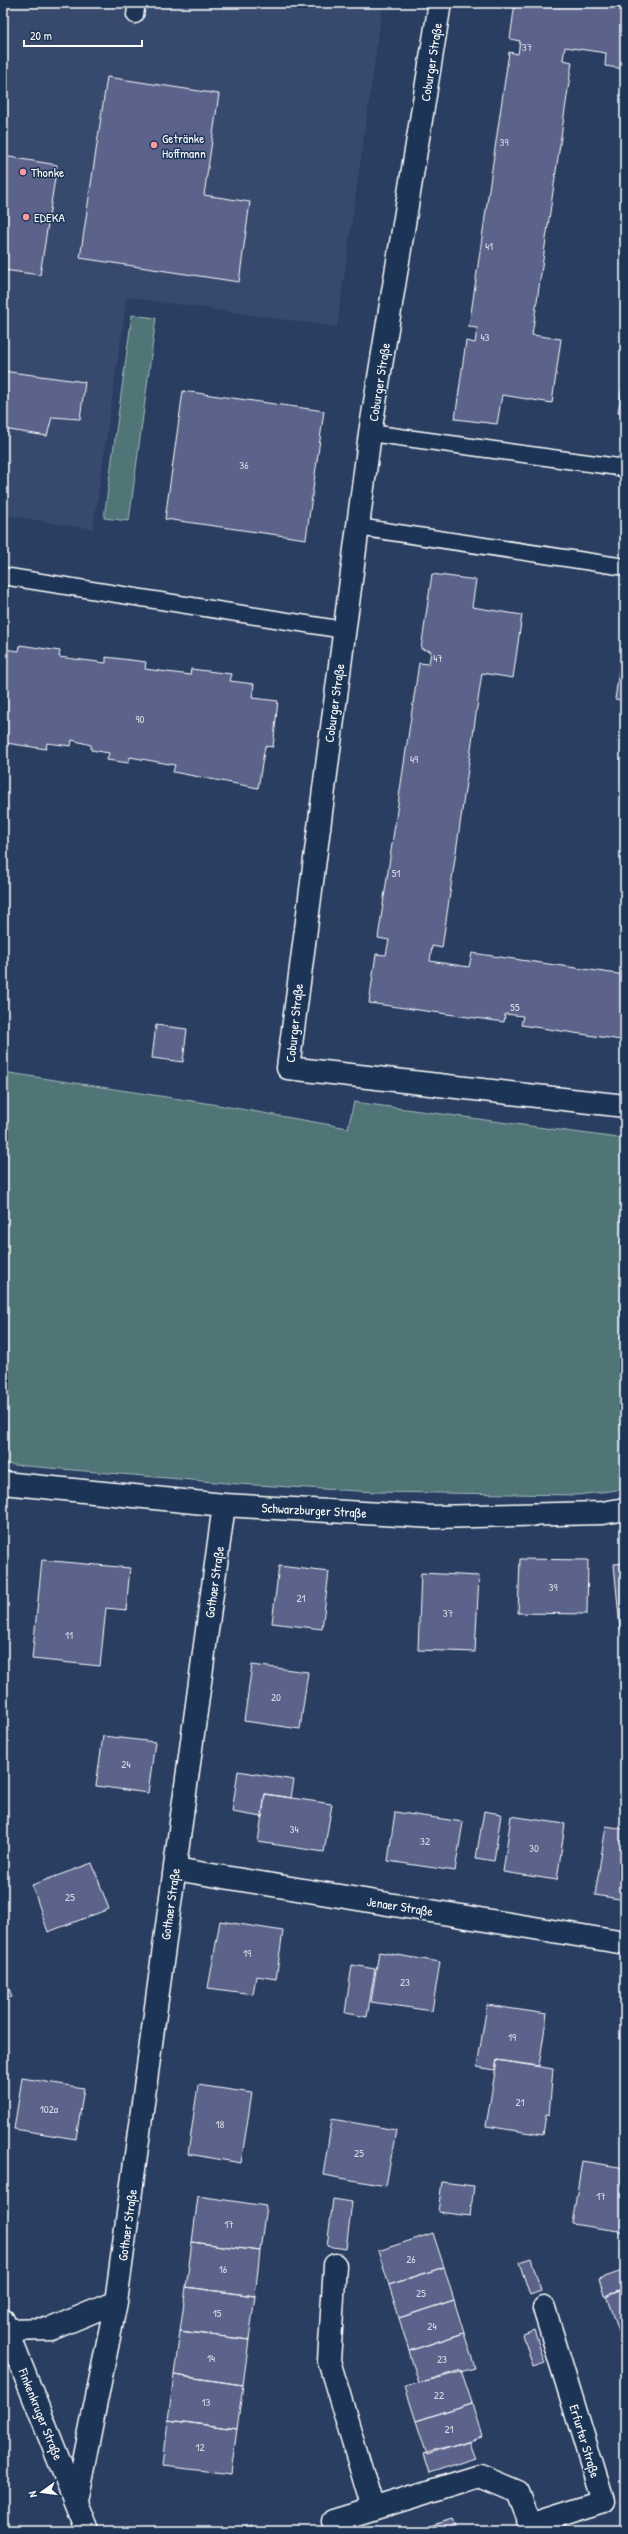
<svg xmlns="http://www.w3.org/2000/svg" width="628" height="2534" font-family="'Patrick Hand',sans-serif">
  <style>
    .built { fill: #38496e }
    .green { fill: #4f7577; stroke: #a7babb }
    .building { fill: #5b648b; stroke: #fff }
    .lines { fill: none; stroke-linecap: round; stroke-linejoin: round }
    .lane-casing { stroke: #fff; stroke-width: 19 }
    .street-casing { stroke: #fff; stroke-width: 25 }
    .secondary-casing { stroke: #fff; stroke-width: 25 }
    .lane { stroke: #1d3557; stroke-width: 16 }
    .street { stroke: #1d3557; stroke-width: 22 }
    .secondary { stroke: #1d3557; stroke-width: 22 }
    .poi-dot { fill: #ff9aa2; stroke: #1d3557; stroke-width: 1.5 }
    .labels { text-anchor: middle; dominant-baseline: central; stroke-width: 3; stroke-linejoin: round; paint-order: stroke }
    .number-label { font-size: 11px; fill: #d6d8e2 }
    .street-label { font-size: 13px; fill: #fff; stroke: #1d3557 }
    .poi-label { font-size: 13px; fill: #fff; stroke: #1d3557; text-anchor: start }
  </style>
  <rect width="100%" height="100%" fill="#293e61"/>
  <filter id="ink" filterUnits="userSpaceOnUse"><feTurbulence type="fractalNoise" baseFrequency=".025" numOctaves="2"/><feDisplacementMap in="SourceGraphic" scale="8" xChannelSelector="R" yChannelSelector="G"/><feConvolveMatrix kernelMatrix="1 2 1 2 8 2 1 2 1" color-interpolation-filters="sRGB"/></filter>
  <g filter="url(#ink)">
    <path class="built" d="M3 3H383L337 327 127 297 93 529 3 515Z"/>
    <path class="green" d="M132 315 156 318 129 521 104 518Z
      M3 1072 212 1104 348 1128 354 1102 625 1139V1489L577 1495 375 1492 238 1484 3 1464Z"/>
    <path class="building" d="M515 3 625 5V69L605 66 606 53 565 47 563 60 572 62 532 335 561 339 552 403 502 395 497 424 455 419 466 341 475 343 477 328 469 327 509 52 518 54 520 41 510 39Z
      M107 77 219 94 204 195 250 202 239 282 80 258Z
      M3 156 57 165 40 275 4 270 3 279Z
      M625 369V413L618 412Z
      M3 371 85 382 80 419 52 417 47 436 3 429Z
      M183 391 324 411 306 539 165 519Z
      M432 574 476 580 472 607 522 615 513 678 482 673 442 948 432 946 430 961 469 967 472 953 625 975V1031H623L621 1040 521 1025 523 1016 505 1014 504 1022 369 1003 376 954 386 955 389 940 378 938 419 663 429 664 431 651 421 649Z
      M625 629V701L615 699Z
      M20 645 60 651 59 657 106 663V657L146 662 145 669 190 675 191 669 232 674 230 681 254 684 252 698 278 701 273 747 265 746 258 788 173 772 175 765 130 757 129 763 107 760 109 753 91 750V745L72 740 71 746 47 743 46 749 6 743 7 738 3 737V649L19 651Z
      M156 1025 187 1029 183 1062 152 1058Z
      M520 1559 588 1560 587 1614 518 1613Z
      M42 1560 130 1568 126 1610 106 1608 100 1666 32 1659Z
      M625 1563V1628L620 1629 614 1564Z
      M279 1566 329 1572 322 1629 272 1623Z
      M421 1573 479 1576 475 1652 418 1650Z
      M252 1665 308 1672 300 1729 244 1721Z
      M103 1736 155 1742 148 1793 96 1786Z
      M238 1771 294 1780 291 1798 265 1794 262 1817 232 1812Z
      M265 1794 332 1804 324 1852 258 1842Z
      M484 1811 501 1814 494 1861 476 1858Z
      M395 1812 463 1822 455 1871 388 1861Z
      M511 1816 565 1824 557 1880 503 1872Z
      M606 1826 625 1829V1900L595 1895Z
      M92 1863 109 1909 48 1932 32 1885Z
      M220 1921 283 1931 276 1979 256 1976 253 1994 208 1988Z
      M379 1952 440 1962 432 2011 371 2002Z
      M352 1965 375 1969 367 2017 345 2013Z
      M3 1971 12 1997 3 2000Z
      M625 2002V2040H620Z
      M487 2005 547 2014 539 2066 497 2060 495 2070 477 2067Z
      M497 2060 553 2069 549 2115 546 2114 543 2135 486 2126Z
      M22 2078 84 2088 76 2139 14 2129Z
      M198 2085 252 2093 241 2163 188 2154Z
      M332 2119 396 2130 386 2186 323 2175Z
      M582 2161 625 2168V2232L572 2224Z
      M442 2182 474 2186 470 2216 438 2212Z
      M198 2196 266 2206 260 2251 192 2242Z
      M333 2199 352 2202 346 2249 327 2246Z
      M433 2233 444 2267 389 2285 378 2251Z
      M192 2242 260 2251 255 2296 186 2287Z
      M531 2258 541 2291 530 2295 519 2262Z
      M444 2267 454 2300 399 2318 389 2285Z
      M625 2270V2289L605 2297 599 2279Z
      M186 2287 255 2296 249 2340 180 2331Z
      M625 2289V2327L618 2329 607 2295Z
      M454 2300 464 2333 409 2351 399 2318Z
      M625 2327V2351L618 2329Z
      M534 2330 545 2363 533 2367 523 2334Z
      M180 2331 249 2340 243 2385 174 2375Z
      M464 2333 475 2368 419 2383 409 2351Z
      M461 2370 472 2403 416 2421 405 2387Z
      M174 2375 243 2385 237 2429 168 2420Z
      M472 2403 482 2437 427 2455 416 2421Z
      M168 2420 237 2429 231 2474 163 2466Z
      M469 2442 475 2458 429 2473 423 2454Z
      M452 2519 456 2531H420V2529Z
      M251 2525 253 2531H231Z"/>
    <g class="lines">
      <defs>
        <path id="lane" d="M135 15 137 3
          M370 433 625 468
          M358 527 625 567
          M3 576 344 630"/>
        <path id="street" d="M440 3 370 433 288 1068 625 1106
          M3 1483 224 1505 434 1517 602 1513 625 1509
          M175 1869 625 1943
          M335 2265 329 2361 373 2509
          M7 2330 51 2329 116 2302
          M76 2501 116 2302 224 1505
          M333 2521 480 2476 518 2492 533 2531
          M530 2524 603 2501 544 2308"/>
        <path id="secondary" d="M3 2320 87 2531"/>
      </defs>
      <use href="#lane" class="lane-casing"/>
      <use href="#street" class="street-casing"/>
      <use href="#secondary" class="secondary-casing"/>
      <use href="#lane" class="lane"/>
      <use href="#street" class="street"/>
      <use href="#secondary" class="secondary"/>
    </g>
  </g>
  <g class="poi-dot">
    <circle cx="154" cy="145" r="4"/>
    <circle cx="23" cy="172" r="4"/>
    <circle cx="26" cy="217" r="4"/>
  </g>
  <g class="labels">
    <g class="number-label">
      <text x="527" y="47">37</text>
      <text x="504" y="142">39</text>
      <text x="489" y="246">41</text>
      <text x="485" y="337">43</text>
      <text x="244" y="465">36</text>
      <text x="438" y="658">47</text>
      <text x="140" y="719">90</text>
      <text x="414" y="759">49</text>
      <text x="396" y="873">51</text>
      <text x="515" y="1007">55</text>
      <text x="553" y="1587">39</text>
      <text x="301" y="1598">21</text>
      <text x="448" y="1613">37</text>
      <text x="69" y="1635">11</text>
      <text x="276" y="1697">20</text>
      <text x="126" y="1764">24</text>
      <text x="294" y="1829">34</text>
      <text x="425" y="1841">32</text>
      <text x="534" y="1848">30</text>
      <text x="70" y="1897">25</text>
      <text x="247" y="1953">19</text>
      <text x="405" y="1982">23</text>
      <text x="512" y="2037">19</text>
      <text x="520" y="2102">21</text>
      <text x="49" y="2109">102a</text>
      <text x="220" y="2124">18</text>
      <text x="359" y="2153">25</text>
      <text x="601" y="2196">17</text>
      <text x="229" y="2224">17</text>
      <text x="411" y="2259">26</text>
      <text x="223" y="2269">16</text>
      <text x="421" y="2293">25</text>
      <text x="217" y="2313">15</text>
      <text x="432" y="2326">24</text>
      <text x="211" y="2358">14</text>
      <text x="442" y="2359">23</text>
      <text x="439" y="2395">22</text>
      <text x="206" y="2402">13</text>
      <text x="449" y="2429">21</text>
      <text x="200" y="2447">12</text>
    </g>
    <g class="street-label">
      <text transform="translate(431 62) rotate(-81)">Coburger Straße</text>
      <text transform="translate(379 382) rotate(-81)">Coburger Straße</text>
      <text transform="translate(334 703) rotate(-82)">Coburger Straße</text>
      <text transform="translate(294 1023) rotate(-84)">Coburger Straße</text>
      <text transform="translate(314 1510) rotate(3)">Schwarzburger Straße</text>
      <text transform="translate(214 1582) rotate(-82)">Gothaer Straße</text>
      <text transform="translate(170 1904) rotate(-82)">Gothaer Straße</text>
      <text transform="translate(400 1906) rotate(9)">Jenaer Straße</text>
      <text transform="translate(127 2225) rotate(-82)">Gothaer Straße</text>
      <text transform="translate(41 2414) rotate(68)">Finkenkruger Straße</text>
      <text transform="translate(585 2441) rotate(73)">Erfurter Straße</text>
    </g>
    <g class="poi-label">
      <text x="162" y="138">Getränke<tspan x="162" dy="15">Hoffmann</tspan></text>
      <text x="31" y="172">Thonke</text>
      <text x="34" y="217">EDEKA</text>
    </g>
  </g>
  <rect width="628" height="2534" fill="none" stroke="#1d3557" stroke-width="16"/>
  <rect x="8" y="8" width="612" height="2518" fill="none" stroke="#fff" stroke-width="1.5" filter="url(#ink)"/>
  <g transform="translate(42 2492) rotate(256)" stroke="#1d3557" stroke-width="3" paint-order="stroke">
  <path d="M0-3L7 15L0 10L-7 15Z" fill="#ffffff"/>
  <text y="-6" font-size="11" font-weight="bold" text-anchor="middle" fill="#ffffff">N</text>
  </g>
  <path d="M24 40v6h118v-6" fill="none" stroke="#ffffff" stroke-width="2"/>
  <text x="30" y="40" font-size="12" fill="#ffffff" stroke="#1d3557" stroke-width="3" paint-order="stroke">20 m</text>
</svg>
